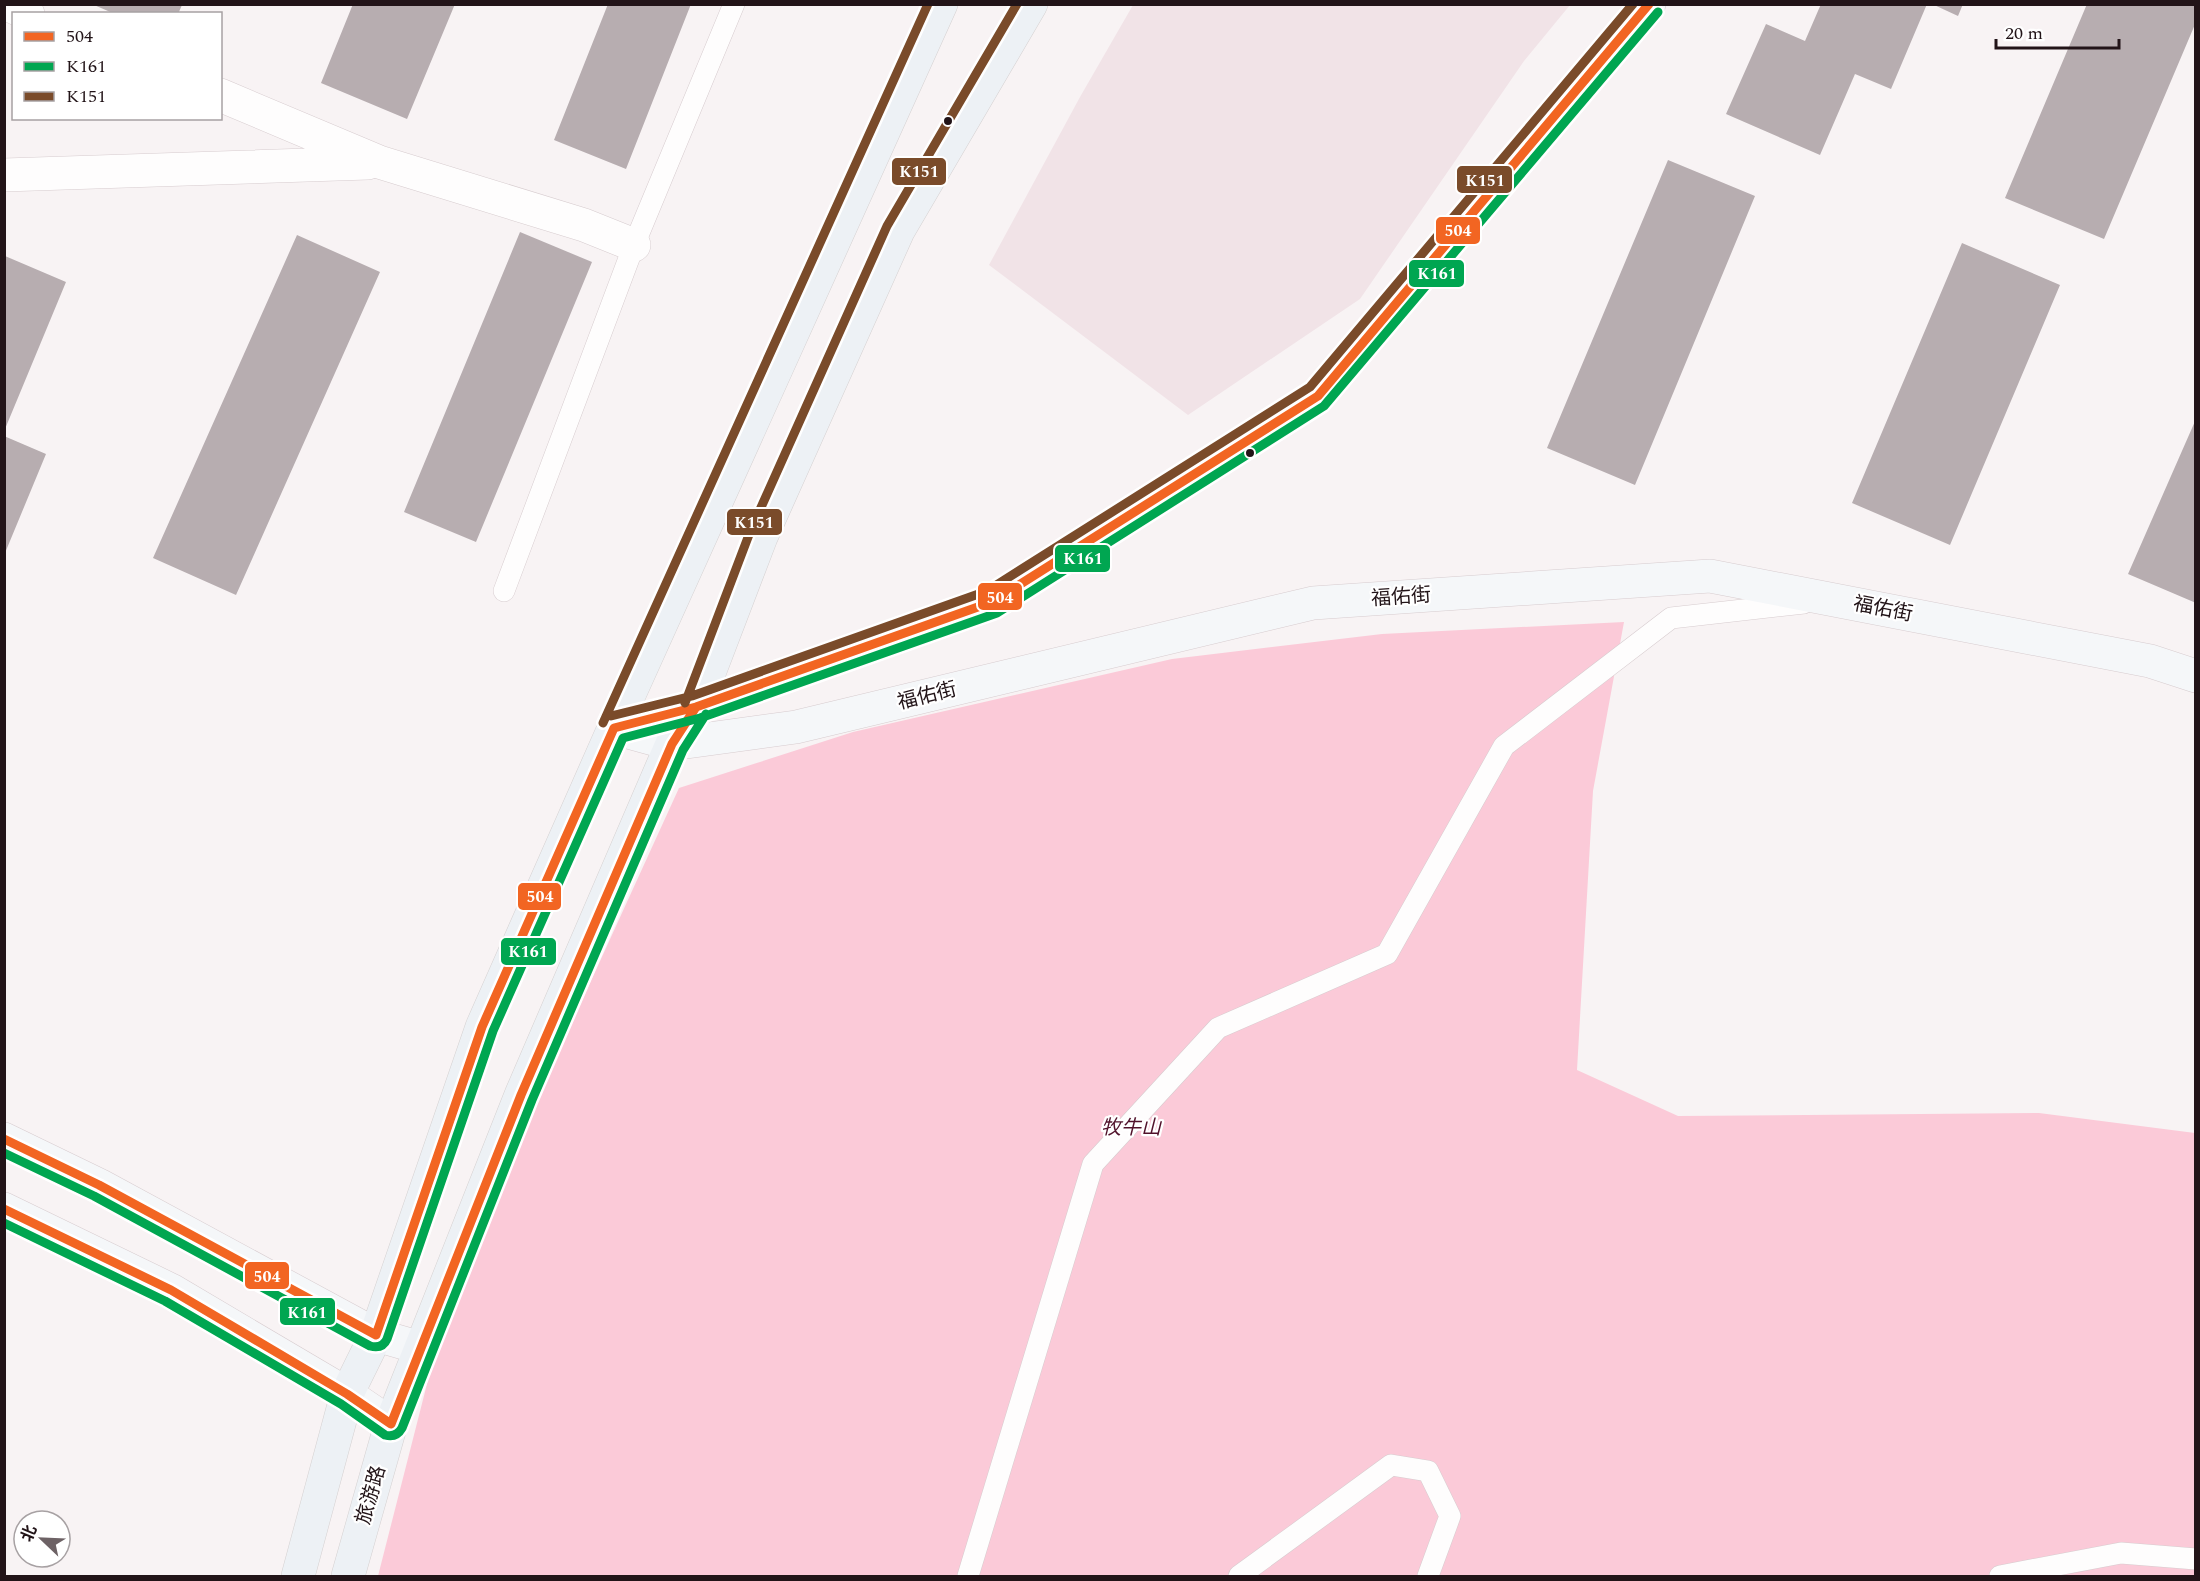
<svg xmlns="http://www.w3.org/2000/svg" width="2200" height="1581" font-family="Spectral,'Noto Sans SC',serif">
  <style>
    .built { fill: #f1e3e7 }
    .forest { fill: #fbcad8 }
    .building { fill: #b7adb0 }
    .lines { fill: none; stroke-linecap: round; stroke-linejoin: round }
    .lane-casing { stroke: #d7cccf; stroke-width: 22 }
    .street-casing { stroke: #d7cccf; stroke-width: 34 }
    .secondary-casing { stroke: #d7cccf; stroke-width: 34 }
    .primary-casing { stroke: #d5d1d1; stroke-width: 34 }
    .lane { stroke: #fefdfd; stroke-width: 21 }
    .street { stroke: #fefdfd; stroke-width: 33 }
    .secondary { stroke: #f5f7f9; stroke-width: 33 }
    .primary { stroke: #edf1f5; stroke-width: 33 }
    .bus-1-casing { stroke: #fff; stroke-width: 14 }
    .bus-2-casing { stroke: #fff; stroke-width: 14 }
    .bus-3-casing { stroke: #fff; stroke-width: 14 }
    .bus-1 { stroke: #f26522; stroke-width: 9 }
    .bus-2 { stroke: #00a651; stroke-width: 9 }
    .bus-3 { stroke: #7a4b2a; stroke-width: 9 }
    .bus-dot { fill: #221418; stroke: #fff; stroke-width: 2 }
    .labels { text-anchor: middle; dominant-baseline: central; stroke-width: 4.5; stroke-linejoin: round; paint-order: stroke }
    .street-label { font-size: 20px; fill: #221418; stroke: #fff }
    .park-label { font-size: 20px; font-style: italic; fill: #50112a; stroke: #fff }
    .line-badge { stroke: #fff; stroke-width: 2 }
    .badge-label { font-size: 16px; text-anchor: middle; font-weight: bold; fill: #fff }
  </style>
  <rect width="100%" height="100%" fill="#f8f3f4"/>
  <path class="built" d="M1133 5V4L1570 5 1524 61 1360 299 1188 415 989 265 1080 97Z"/>
  <path class="forest" d="M1624 622 1593 791 1577 1070 1678 1116 2039 1113 2195 1133V1576H378L428 1380 538 1097 679 788 853 732 1172 659 1382 634Z"/>
  <path class="building" d="M353 4H455L407 119 321 83Z
    M608 4H691L626 169 554 140Z
    M1821 4H1927L1891 89 1855 74 1820 155 1726 114 1766 24 1805 41Z
    M1932 4H1963L1958 16Z
    M2087 4H2196V22L2104 239 2005 198Z
    M94 5H182L178 14H115Z
    M1668 160 1755 196 1635 485 1547 448Z
    M520 232 592 262 476 542 404 512Z
    M297 235 380 272 236 595 153 558Z
    M1962 243 2060 285 1950 545 1852 503Z
    M5 256 66 282 5 429Z
    M2196 419V603L2128 574Z
    M4 436 46 454 5 553H4Z"/>
  <g class="lines">
    <defs>
      <path id="lane" d="M504 591 634 245 734 4
        M968 1576 1093 1164 1218 1028 1387 954 1504 746 1671 618 1804 603
        M1239 1576 1391 1465 1428 1471 1450 1516 1428 1576
        M2000 1576 2121 1553 2196 1559"/>
      <path id="street" d="M7 4 28 14
        M220 95 379 162 584 225 634 245
        M4 175 368 163"/>
      <path id="secondary" d="M617 727 696 707 992 602 1318 396 1649 4
        M614 728 672 744 796 727 1313 603 1710 576 2150 661 2196 676
        M4 1139 99 1185 376 1335 421 1348
        M4 1209 171 1290 347 1394 391 1424"/>
      <path id="primary" d="M298 1576 347 1394 376 1335 482 1027 614 728 941 4
        M348 1576 391 1424 521 1095 672 744 696 707 761 537 898 231 1031 4"/>
    </defs>
    <use href="#lane" class="lane-casing"/>
    <use href="#street" class="street-casing"/>
    <use href="#secondary" class="secondary-casing"/>
    <use href="#primary" class="primary-casing"/>
    <use href="#lane" class="lane"/>
    <use href="#street" class="street"/>
    <use href="#secondary" class="secondary"/>
    <use href="#primary" class="primary"/>
    <defs>
      <path id="bus-1" d="M4 1139 99 1185 376 1335 482 1027 614 728 696 707 992 602 1318 396 1649 4
        M4 1209 171 1290 347 1394 391 1424 521 1095 672 744 696 707"/>
      <path id="bus-2" d="M4 1153 94 1196 370 1346C378 1348 384 1346 387 1339L493 1031 623 738 700 718 997 613 1324 406 1658 12
        M4 1223 165 1301 341 1404 385 1435C392 1437 398 1435 402 1428L532 1100 683 750 706 714"/>
      <path id="bus-3" d="M685 703 750 532 887 226 1017 4
        M611 716 692 696 987 591 1310 387 1633 4
        M603 723 928 4"/>
    </defs>
    <use href="#bus-1" class="bus-1-casing"/>
    <use href="#bus-2" class="bus-2-casing"/>
    <use href="#bus-3" class="bus-3-casing"/>
    <use href="#bus-1" class="bus-1"/>
    <use href="#bus-2" class="bus-2"/>
    <use href="#bus-3" class="bus-3"/>
  </g>
  <g class="bus-dot">
    <circle cx="948" cy="121" r="5"/>
    <circle cx="1250" cy="453" r="5"/>
  </g>
  <g class="labels">
    <g class="street-label">
      <text transform="translate(1401 597) rotate(-4)">福佑街</text>
      <text transform="translate(1883 609) rotate(11)">福佑街</text>
      <text transform="translate(927 696) rotate(-14)">福佑街</text>
      <text transform="translate(371 1495) rotate(-74)">旅游路</text>
    </g>
    <g class="park-label">
      <text x="1131" y="1128">牧牛山</text>
    </g>
  </g>
  <g class="line-badge">
    <rect x="891" y="157" width="56" height="29" rx="6" fill="#7a4b2a"/>
    <rect x="1456" y="165" width="57" height="29" rx="6" fill="#7a4b2a"/>
    <rect x="1435" y="216" width="46" height="29" rx="6" fill="#f26522"/>
    <rect x="1408" y="259" width="57" height="29" rx="6" fill="#00a651"/>
    <rect x="726" y="508" width="57" height="28" rx="6" fill="#7a4b2a"/>
    <rect x="1054" y="544" width="57" height="29" rx="6" fill="#00a651"/>
    <rect x="977" y="582" width="46" height="29" rx="6" fill="#f26522"/>
    <rect x="517" y="882" width="45" height="29" rx="6" fill="#f26522"/>
    <rect x="500" y="937" width="57" height="29" rx="6" fill="#00a651"/>
    <rect x="244" y="1261" width="46" height="29" rx="6" fill="#f26522"/>
    <rect x="279" y="1297" width="57" height="29" rx="6" fill="#00a651"/>
  </g>
  <g class="badge-label">
    <text x="919" y="177">K151</text>
    <text x="1485" y="186">K151</text>
    <text x="1458" y="236">504</text>
    <text x="1437" y="279">K161</text>
    <text x="754" y="528">K151</text>
    <text x="1083" y="564">K161</text>
    <text x="1000" y="603">504</text>
    <text x="540" y="902">504</text>
    <text x="528" y="957">K161</text>
    <text x="267" y="1282">504</text>
    <text x="307" y="1318">K161</text>
  </g>
  <rect width="2200" height="1581" fill="none" stroke="#221418" stroke-width="12"/>
  <rect x="12" y="12" width="210" height="108" fill="#ffffff" stroke="#a7a1a3" stroke-width="1.5"/>
  <rect x="24" y="32" width="30" height="9" fill="#f26522" stroke="#a7a1a3" stroke-width="1.5"/>
  <text x="66" y="42" font-size="18" fill="#221418">504</text>
  <rect x="24" y="62" width="30" height="9" fill="#00a651" stroke="#a7a1a3" stroke-width="1.5"/>
  <text x="66" y="72" font-size="18" fill="#221418">K161</text>
  <rect x="24" y="92" width="30" height="9" fill="#7a4b2a" stroke="#a7a1a3" stroke-width="1.5"/>
  <text x="66" y="102" font-size="18" fill="#221418">K151</text>
  <g transform="translate(42 1539) rotate(293)"><circle r="28" fill="#ffffff" stroke="#a7a1a3" stroke-width="1.5"/>
  <path d="M0-4.5L10 22L0 15L-10 22Z" fill="#6d6265"/>
  <text y="-9" font-size="16" font-weight="bold" text-anchor="middle" fill="#221418">北</text>
  </g>
  <path d="M1996 39v9h123v-9" fill="none" stroke="#221418" stroke-width="3"/>
  <text x="2005" y="39" font-size="18" fill="#221418" stroke="#ffffff" stroke-width="4.5" paint-order="stroke">20 m</text>
</svg>
